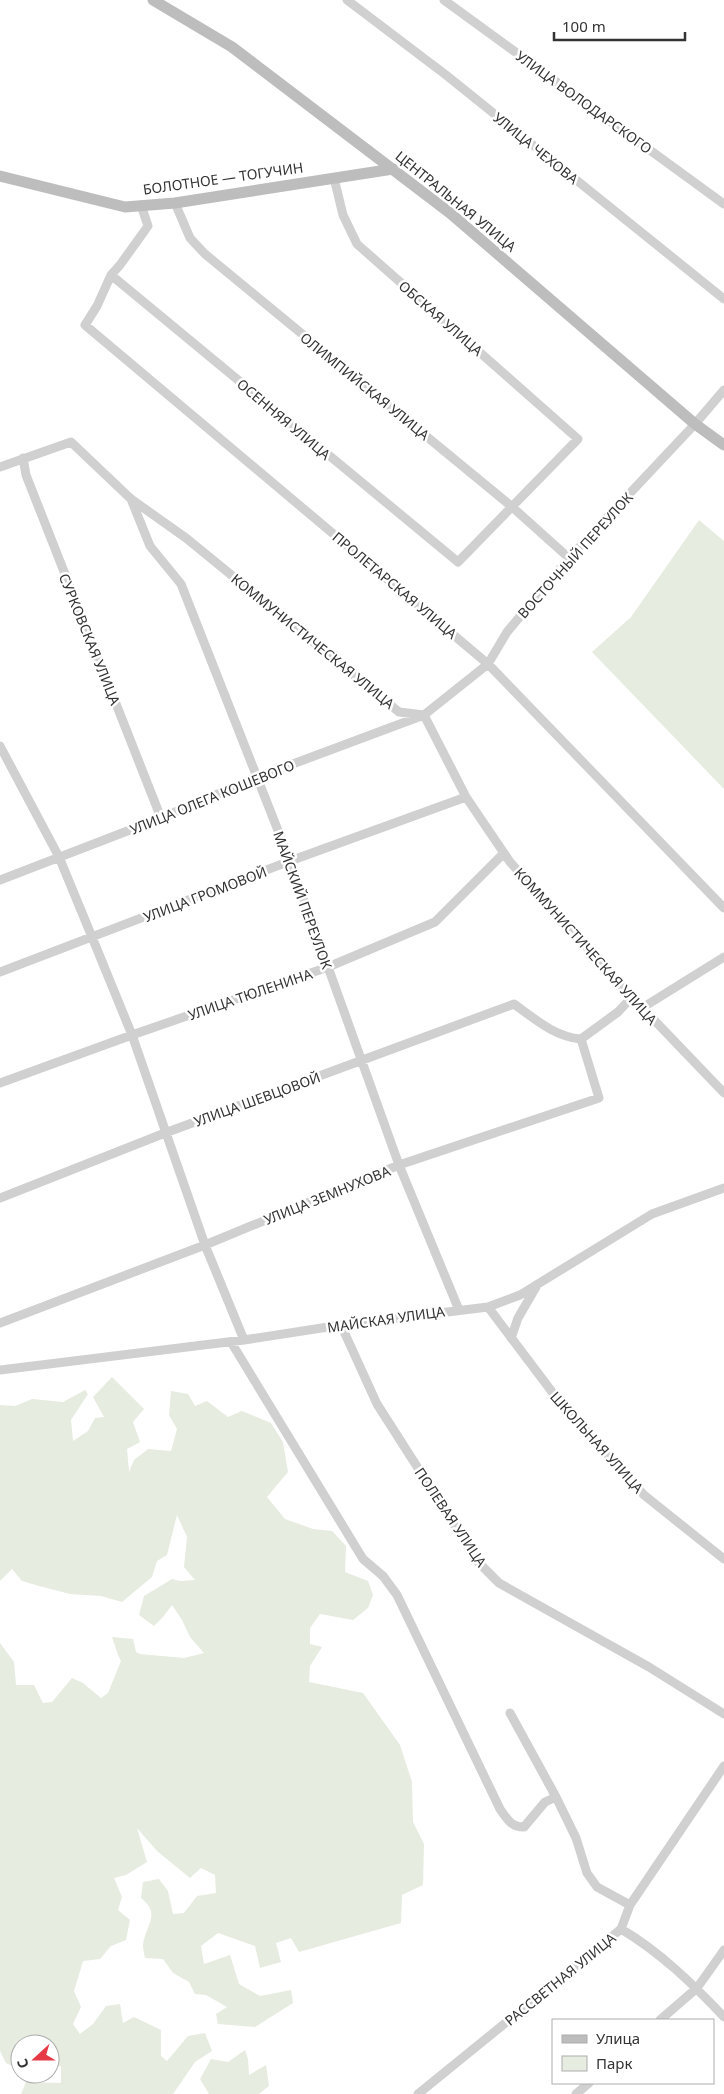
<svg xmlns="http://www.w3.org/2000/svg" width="724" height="2094" font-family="'Noto Sans',sans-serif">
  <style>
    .green { fill: #e6ecdf }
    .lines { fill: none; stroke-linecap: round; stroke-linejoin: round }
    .street { stroke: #d0d0d0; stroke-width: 9 }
    .secondary { stroke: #bdbdbd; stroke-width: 11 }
    .labels { text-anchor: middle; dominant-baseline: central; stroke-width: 5; stroke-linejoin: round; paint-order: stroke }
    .street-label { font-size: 14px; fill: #333; stroke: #fff }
  </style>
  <rect width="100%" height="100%" fill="#fff"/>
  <path class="green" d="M699 520 724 541V789L592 652 631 617Z
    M112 1377 144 1409 133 1422 140 1442 127 1449 129 1472 134 1460 148 1449 171 1451 177 1429 169 1415 171 1391 188 1394 195 1406 207 1401 228 1417 242 1411 271 1423 283 1442 288 1472 267 1497 285 1519 313 1529 332 1531 346 1546 345 1572 368 1581 373 1595 368 1608 353 1620 320 1614 310 1628V1644L322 1647 310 1666 309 1682 363 1693 400 1745 412 1782 413 1822 424 1844 423 1885 402 1895 401 1923 299 1952 291 1938 276 1943 281 1962 260 1968 255 1946 218 1933 201 1946 204 1964 230 1955 239 1984 260 1996 291 1990 293 2003 255 2027 218 2024 216 2014 227 2007 206 1995 195 1994 189 1982 173 1973 163 1959 145 1958C144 1954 143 1949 143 1945 145 1926 162 1914 141 1898L143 1882 159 1879 168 1891 173 1914 184 1913 197 1896 216 1893 215 1875 201 1868 190 1878 157 1851 137 1828 147 1862 126 1875 114 1878 122 1897 118 1910 130 1920 126 1940 111 1946 100 1959 83 1961 74 1991 81 2007 73 2024 80 2034 93 2024 106 2006 120 2004 123 2023 134 2017 161 2030V2056L167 2061 188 2036 205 2033 212 2051 195 2062 173 2094H21L26 2082 61 2083V2066L50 2068V2044H20V2070L6 2063 0 2051V1643L14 1662 16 1685H34L43 1703 52 1702 72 1678 83 1683 101 1698 108 1693 121 1661 118 1655 112 1637 133 1639 136 1652 140 1654 184 1658 204 1653 190 1637 182 1620 172 1605 163 1617 154 1626 139 1615 144 1596 172 1579 180 1581 195 1580 184 1567 187 1537 177 1515 167 1555 157 1561 152 1577 122 1602 101 1596 70 1594 39 1586 22 1581 12 1569 0 1581V1405L15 1406 32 1399 63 1402 85 1390 88 1394 71 1420 73 1441 88 1431 95 1418 104 1417 93 1397Z
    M245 2050 248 2059 249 2075 266 2065 269 2086 259 2094H209L200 2079 211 2059 228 2062Z"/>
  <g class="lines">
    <path class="street" d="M347 0 446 75 724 299
      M444 0 724 204
      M175 203 190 238 205 254 511 506 569 558
      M141 205 148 226 120 265 111 275 97 306 85 325 488 664 724 908
      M111 275 458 562 578 439 357 244 343 215 334 178
      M23 458 26 475 161 818
      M0 467 71 442 131 499 186 538 399 712 424 715 466 797 510 862 632 997 724 1093
      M131 499 150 546 181 584 290 861 399 1165 459 1310
      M0 746 59 857 92 937 132 1035 205 1245 244 1340
      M0 880 161 818 258 777 424 715 488 664 507 632 569 558 695 424 724 390
      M0 972 290 861 466 797
      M642 1008 724 957
      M0 1083 132 1035 328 967 435 922 504 853
      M0 1198 165 1133 514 1004C535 1019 555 1037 581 1039L618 1012 632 997
      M488 1307 562 1405 644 1495 724 1559
      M0 1323 205 1245 399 1165 599 1098 581 1039
      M341 1325 377 1404 478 1562 499 1583 649 1667 724 1714
      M511 1338 518 1318 536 1287
      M231 1342 363 1559 383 1576 397 1595 500 1809C507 1819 511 1827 524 1827L545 1802 556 1797
      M0 1370 244 1340 341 1325 488 1307 520 1295 652 1214 724 1188
      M510 1713 556 1797 576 1838 587 1873 597 1887 630 1905
      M621 1929C660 1952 693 1984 724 2017
      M660 2020 697 1988 724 1950
      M418 2094 621 1929 630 1905 724 1766
      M576 2094 589 2083"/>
    <path class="secondary" d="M153 0 232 47 450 213 695 424 724 445
      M0 176 125 207 175 203 393 169"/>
  </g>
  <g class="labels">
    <g class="street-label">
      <text transform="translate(584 102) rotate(36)">УЛИЦА ВОЛОДАРСКОГО</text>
      <text transform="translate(536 148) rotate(39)">УЛИЦА ЧЕХОВА</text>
      <text transform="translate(223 178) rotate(-8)">БОЛОТНОЕ — ТОГУЧИН</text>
      <text transform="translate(456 201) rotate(39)">ЦЕНТРАЛЬНАЯ УЛИЦА</text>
      <text transform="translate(441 318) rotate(41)">ОБСКАЯ УЛИЦА</text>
      <text transform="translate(365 386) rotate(39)">ОЛИМПИЙСКАЯ УЛИЦА</text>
      <text transform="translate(284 419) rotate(40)">ОСЕННЯЯ УЛИЦА</text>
      <text transform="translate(575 555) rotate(-48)">ВОСТОЧНЫЙ ПЕРЕУЛОК</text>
      <text transform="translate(395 585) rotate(40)">ПРОЛЕТАРСКАЯ УЛИЦА</text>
      <text transform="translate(90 639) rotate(68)">СУРКОВСКАЯ УЛИЦА</text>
      <text transform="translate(313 641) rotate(39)">КОММУНИСТИЧЕСКАЯ УЛИЦА</text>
      <text transform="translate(212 797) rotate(-22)">УЛИЦА ОЛЕГА КОШЕВОГО</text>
      <text transform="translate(205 894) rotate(-21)">УЛИЦА ГРОМОВОЙ</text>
      <text transform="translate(303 900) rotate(70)">МАЙСКИЙ ПЕРЕУЛОК</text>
      <text transform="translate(586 946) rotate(48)">КОММУНИСТИЧЕСКАЯ УЛИЦА</text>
      <text transform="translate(250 994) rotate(-19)">УЛИЦА ТЮЛЕНИНА</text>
      <text transform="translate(257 1099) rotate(-20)">УЛИЦА ШЕВЦОВОЙ</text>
      <text transform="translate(327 1195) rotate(-22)">УЛИЦА ЗЕМНУХОВА</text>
      <text transform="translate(386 1319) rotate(-8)">МАЙСКАЯ УЛИЦА</text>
      <text transform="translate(597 1442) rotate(48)">ШКОЛЬНАЯ УЛИЦА</text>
      <text transform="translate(451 1517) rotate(56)">ПОЛЕВАЯ УЛИЦА</text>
      <text transform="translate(560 1979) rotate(-39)">РАССВЕТНАЯ УЛИЦА</text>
    </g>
  </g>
  <rect x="552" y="2019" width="162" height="65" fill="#ffffff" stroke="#adadad"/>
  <rect x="562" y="2035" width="25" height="8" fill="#bdbdbd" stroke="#adadad"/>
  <text x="596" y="2044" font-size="15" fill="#333333">Улица</text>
  <rect x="562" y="2056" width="25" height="15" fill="#e6ecdf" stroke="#adadad"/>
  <text x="596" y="2069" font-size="15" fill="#333333">Парк</text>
  <g transform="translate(35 2059) rotate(249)"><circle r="24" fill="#ffffff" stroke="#adadad"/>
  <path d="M0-4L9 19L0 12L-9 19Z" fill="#e63946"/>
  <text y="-8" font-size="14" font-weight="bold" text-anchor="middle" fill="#333333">С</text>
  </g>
  <path d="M554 32v8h131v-8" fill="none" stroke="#333333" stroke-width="2.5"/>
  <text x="562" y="32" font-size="15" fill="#333333" stroke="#ffffff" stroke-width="4" paint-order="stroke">100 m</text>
</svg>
